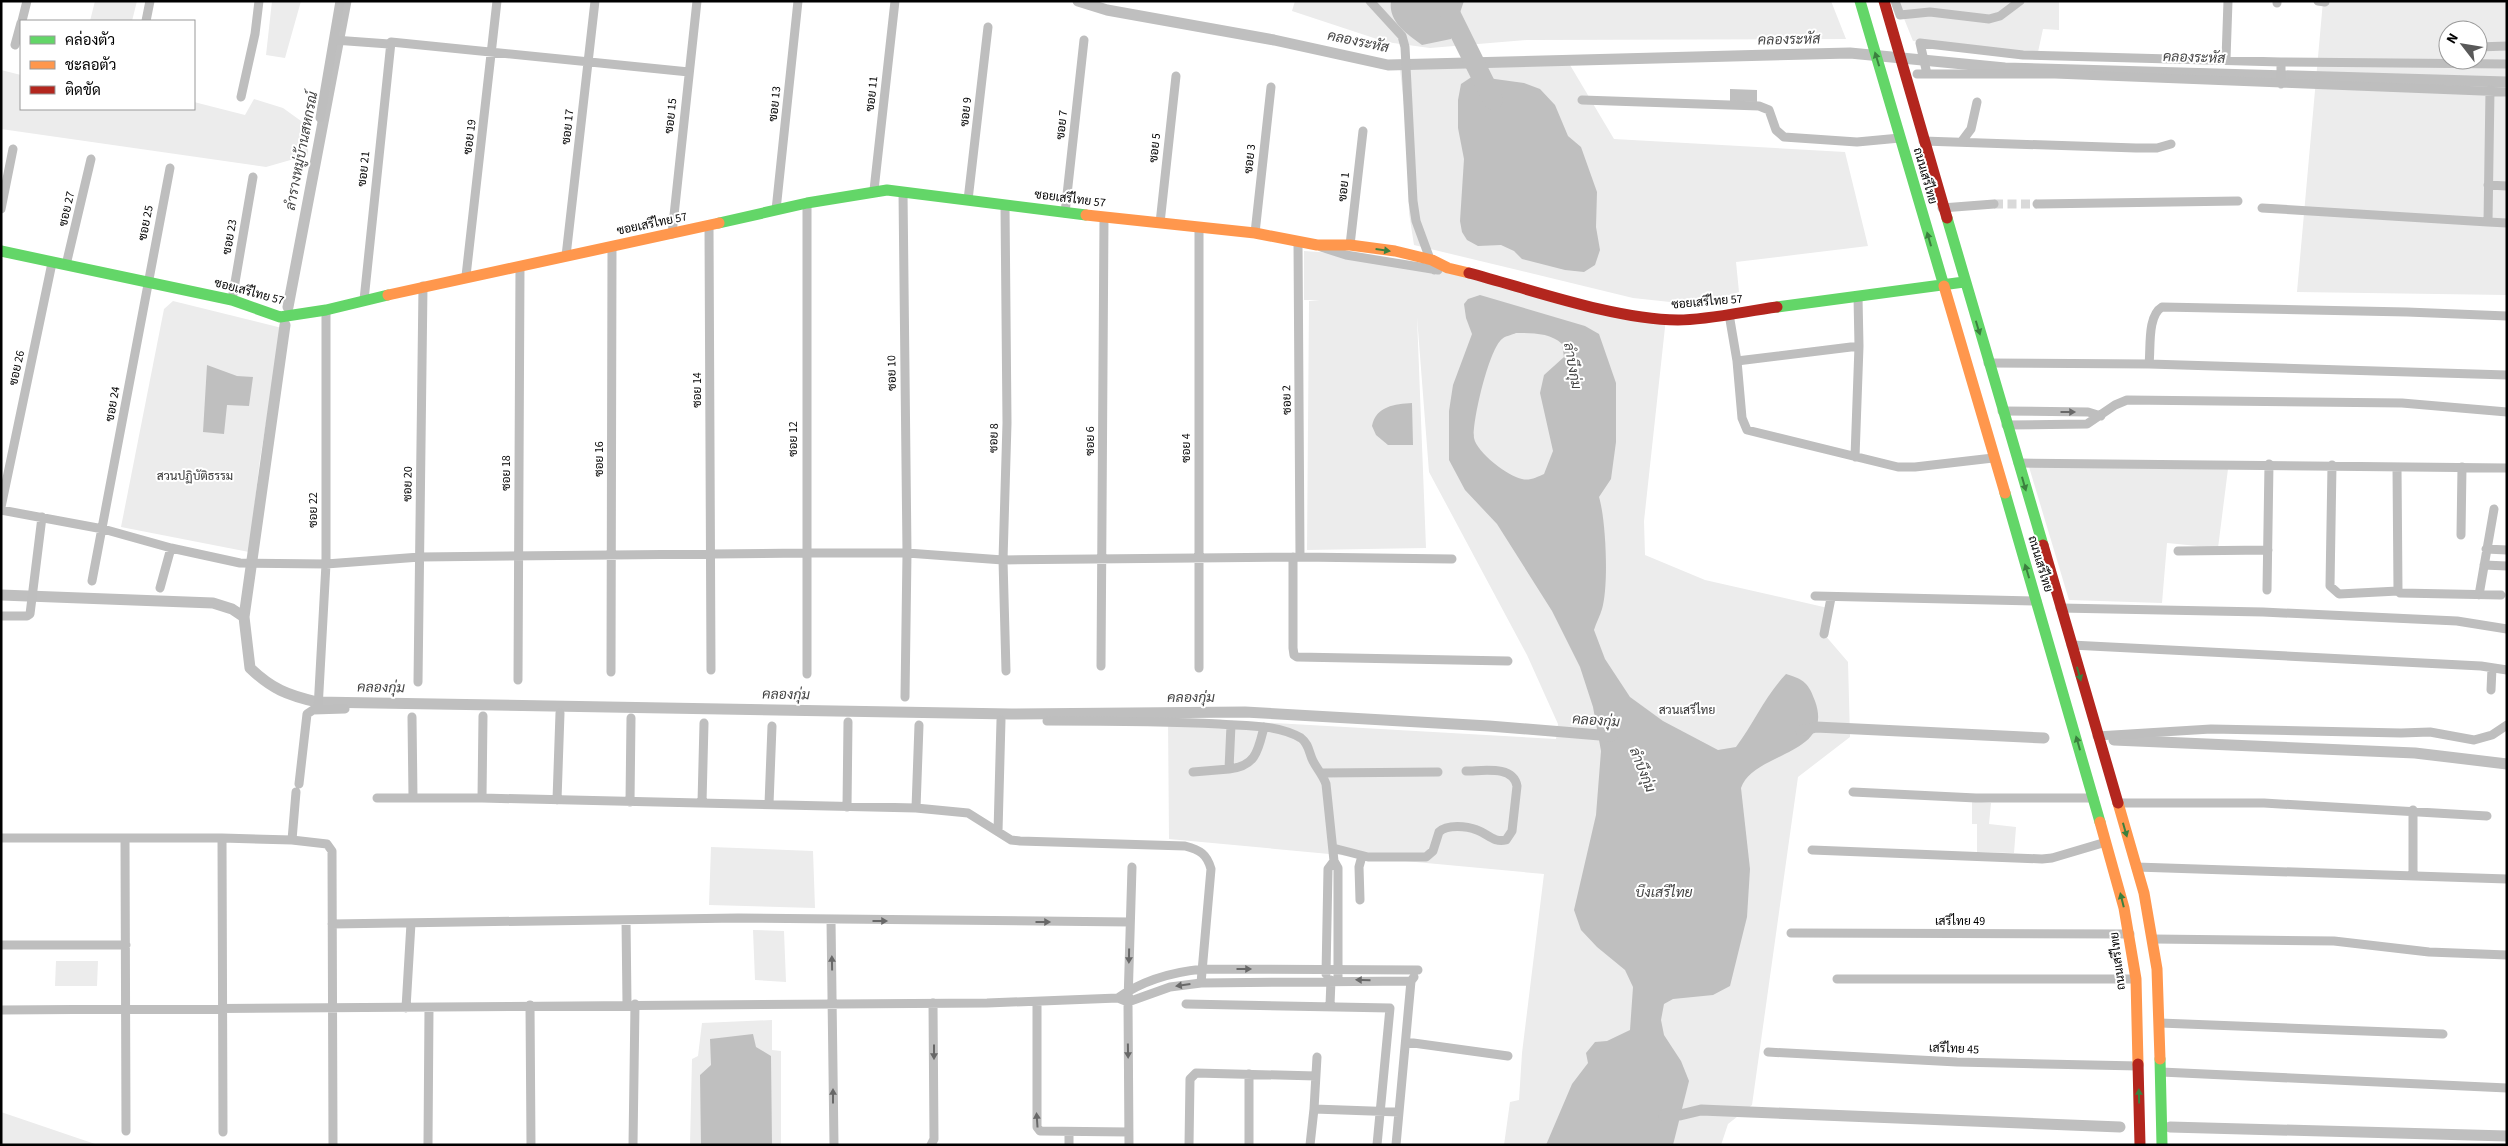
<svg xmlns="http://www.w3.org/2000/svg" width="2508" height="1146" font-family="'Source Sans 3',Sarabun,sans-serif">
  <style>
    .green { fill: #ececec; fill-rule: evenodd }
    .water { fill: #bfbfbf; fill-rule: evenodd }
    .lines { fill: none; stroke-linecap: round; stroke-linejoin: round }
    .canal { stroke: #bfbfbf; stroke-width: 11 }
    .river { stroke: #bfbfbf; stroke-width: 20 }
    .street-tunnel { stroke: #d9d9d9; stroke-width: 9; stroke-dasharray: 9 4.5; stroke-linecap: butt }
    .street { stroke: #bebebe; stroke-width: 9 }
    .fast { stroke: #63d668; stroke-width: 11 }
    .slow { stroke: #ff974d; stroke-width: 11 }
    .jam { stroke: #b3261e; stroke-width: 11 }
    .oneway { fill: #3b803e }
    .oneway2 { fill: #686868 }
    .labels { text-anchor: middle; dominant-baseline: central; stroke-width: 4; stroke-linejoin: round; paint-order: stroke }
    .street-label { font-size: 12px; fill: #000; stroke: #fff }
    .park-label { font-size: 12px; fill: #333; stroke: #fff }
    .water-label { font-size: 14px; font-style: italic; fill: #444; stroke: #fff }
  </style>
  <rect width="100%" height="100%" fill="#fff"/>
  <path class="green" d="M95 1H137L132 21H90Z
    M272 1H301L285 58 266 55Z
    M1295 1H1831L1846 39 1527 40 1430 48 1386 42 1292 11Z
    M1897 1H2059V30L2043 29 2038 52 1991 50 1913 41Z
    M2323 1H2507V295L2297 292ZM2448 30H2478V60H2448Z
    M1570 65 1614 139 1845 152 1868 246 1736 262 1739 292 1698 305 1633 298 1414 245 1409 213 1407 133 1400 69Z
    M1 70 21 75V109H194V102L245 115 254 99 283 108 308 126V155L266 167 1 129Z
    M1304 251 1375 256 1666 318 1644 521 1645 555 1705 580 1828 608 1824 634 1848 662 1850 737 1798 777 1752 1105 1728 1124 1721 1145H1504L1510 1102 1519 1100 1522 1053 1544 874 1169 839 1168 717 1556 739 1558 724 1527 655 1429 472 1417 317 1426 548 1307 550 1309 301 1320 300H1304Z
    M173 301 282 328 260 459 249 552 121 527 164 309Z
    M2029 467 2228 469 2218 548 2167 543 2162 603 2069 600Z
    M1972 801 1991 803 1989 824 2016 827 2014 853 1977 852V824H1972Z
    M711 847 813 851 815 908 709 905Z
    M753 930 784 931 786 982 755 980Z
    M56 961H98L97 986H55Z
    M772 1020V1050L781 1051V1145H690L692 1059 698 1056 702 1023Z
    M1 1112 98 1145H1Z"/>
  <path class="water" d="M1391 1H1464L1451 39 1422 45C1407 34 1388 22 1391 1Z
    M1473 76 1524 83 1540 89 1555 105 1568 136 1581 147 1597 192 1596 227 1600 250 1595 265 1584 272 1565 270 1522 259 1514 251 1501 245 1478 246 1467 240 1462 232 1460 221 1464 159 1458 128V100L1461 84Z
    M1730 89 1757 90V102L1730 101Z
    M1480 295 1585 326 1599 334 1616 383V442L1611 479 1599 497C1606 520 1609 586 1602 609 1600 616 1596 623 1594 630L1605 659 1630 697 1663 721 1718 750 1736 747C1754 723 1765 696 1786 674 1804 679 1809 684 1815 701 1835 756 1754 751 1741 788L1750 869 1747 917 1730 986 1713 995 1673 999 1664 1004 1661 1020 1664 1035 1681 1061 1689 1081 1673 1145H1546L1572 1084 1588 1063 1586 1053 1595 1042 1607 1041 1630 1030 1633 987 1625 970 1597 947 1581 930 1574 910 1596 815 1601 751 1593 707 1580 667 1552 611 1497 524 1465 490 1449 460V411L1453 385 1472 334 1466 318 1464 304 1468 299ZM1516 333C1532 333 1551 333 1562 344L1564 357 1544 375 1540 393 1553 451 1544 474C1537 477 1530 481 1522 479 1508 476 1477 453 1474 438 1472 422 1489 349 1502 339 1505 336 1512 335 1516 333Z
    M207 365 237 376 253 377 249 406 227 405 224 434 203 432Z
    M1412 403 1413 445H1388L1376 435 1372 426C1376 406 1395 404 1412 403Z
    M753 1034 756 1047 771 1056 772 1145H701L700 1075 711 1065 710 1039Z"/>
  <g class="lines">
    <path class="canal" d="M1078 1 1107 10 1274 40 1388 65 1850 53 2005 68 2507 82
      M288 307 346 1
      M1 595 213 603 232 609 244 617 250 668C272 689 287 695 317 702L1011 714 1245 712 1489 726 1612 736
      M244 617 285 325
      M1801 731 1816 727 2044 738
      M2114 740 2415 753 2507 764
      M1664 1115H1680L1701 1110 2120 1127
      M2170 1127 2507 1136"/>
    <path class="river" d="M1444 1 1493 100"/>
    <path class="street-tunnel" d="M1994 204H2037"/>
    <path class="street" d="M1370 1 1402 36 1405 47 1413 201 1416 221 1434 270
      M1895 1 1900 15 1930 12 1989 19 2000 16 2020 1
      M2318 1 2325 2
      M2277 3V1
      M22 21 27 1
      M146 21 150 1
      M334 40 389 44
      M15 45 21 23
      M2445 47H2448
      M2478 47 2507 46
      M2226 59 2228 1
      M2281 62V84
      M1917 74H2055L2507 92
      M1927 74 1920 43 2023 55 2281 62 2507 64
      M241 97 255 34 259 1
      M1582 100 1759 106 1769 110 1776 130 1784 137 1857 142 1900 138
      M320 118 340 1
      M1923 141 2136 148H2157L2171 144
      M1962 141 1971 129 1977 102
      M2488 185 2507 186
      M874 190 895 1
      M903 192 907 553 905 697
      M968 200 988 27
      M807 203V674
      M2037 204 2238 201
      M1005 205 1007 423 1003 560 1006 671
      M1942 208 1994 204
      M2262 208 2488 222 2490 90
      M1 209 13 149
      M776 210 798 1
      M1065 213 1084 40
      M2488 222 2507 223
      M1160 223 1176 76
      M709 226 711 670
      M1255 233 1271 87
      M672 234 697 1
      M1298 242 1300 557
      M1350 245 1363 131
      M1321 247 1346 255 1438 270
      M566 256 595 1
      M66 265 91 159
      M466 276 497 1
      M232 300 253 177
      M364 300 391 42 689 72
      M1729 314 1737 361 1742 418 1747 430 1898 467H1915L1993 458
      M1737 361 1859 346
      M1988 363 2149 364 2507 375
      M2149 364C2151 348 2147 316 2162 307L2407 312 2507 316
      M2002 411 2088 412 2101 416
      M2006 425 2087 424 2115 405 2127 400 2402 403 2507 412
      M1855 457 1859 346 1858 297
      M2018 463 2507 468
      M2332 465 2330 586 2339 594 2398 591
      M2397 467 2398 591 2400 593 2501 595
      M1 507 52 263
      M1 510 103 529 171 548 240 563 326 564 420 557 805 553H907L1003 560 1300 557 1452 559
      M2461 535 2462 467
      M2486 549 2507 550
      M2178 551 2268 550
      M1293 557V648L1294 655 1297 657 1508 661
      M2484 565 2507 566
      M92 581 170 168
      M160 588 171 548
      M2267 590 2269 464
      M2479 595 2494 509
      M1815 596 2037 601
      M2060 608 2263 612 2457 621 2507 629
      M1 616H27L30 614 42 517
      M1824 634 1831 598
      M2071 645 2481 666 2507 670
      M1101 666 1104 217
      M1199 668V227
      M611 672 612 247
      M518 680 520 266
      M418 682 423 286
      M2491 690 2492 668
      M318 709 326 564V310
      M412 717 413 797
      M1047 721C1105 721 1162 721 1219 724 1245 726 1277 724 1301 738 1309 744 1309 753 1313 761 1317 769 1323 775 1326 784L1334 861 1338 868V980
      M2097 736 2211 729 2401 733 2430 732 2474 740 2492 735 2507 725
      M1229 769C1256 766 1258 751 1264 727
      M1193 772 1229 769 1231 725
      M1322 773 1438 772
      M299 784 307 714 313 710 345 709
      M1853 792 1976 798H2094
      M377 798H482L916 808 968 813 1011 840 1020 841 1185 846C1200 850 1207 854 1211 869L1201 983
      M482 798 483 716
      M557 800 560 713
      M630 802 631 718
      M702 803 704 723
      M2117 803H2264L2487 816
      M769 804 772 726
      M847 807 848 722
      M916 808 919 725
      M2413 810V876
      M998 832 1001 720
      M1 838H222L292 840 327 844 332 851 333 1145
      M125 838 126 1131
      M222 838 223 1132
      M292 840 296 792
      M1333 848 1368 857H1426L1433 851 1439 832C1447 824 1467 826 1477 830 1488 834 1494 843 1506 840L1512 831 1517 786C1513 765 1483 771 1466 771
      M1812 850 2042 859 2052 858 2106 842
      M2136 867 2507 879
      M1360 900 1359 867 1362 856
      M626 920 627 1004
      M831 920 834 1145
      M332 924 738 918 1130 922
      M1791 933 2130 934
      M2153 939 2334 941 2429 952 2507 955
      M1 945H126
      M1326 974 1328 869 1334 861
      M1837 979H2136
      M1118 998C1143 980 1173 972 1203 969L1418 970
      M1037 1002V1127L1040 1131 1129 1132
      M1186 1004 1390 1008 1377 1145
      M530 1005 531 1145
      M1330 1005 1331 980
      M406 1008 411 923
      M1 1010 987 1003 1118 998 1128 1002 1170 987 1201 983 1411 981
      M2160 1023 2443 1034
      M1406 1042 1508 1056
      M1768 1052 1957 1062 2139 1066
      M2161 1072 2507 1088
      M1249 1074V1145
      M1314 1109 1317 1057
      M1069 1132V1145
      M428 1145 429 1008
      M633 1145 635 1004
      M931 1145 934 1139 933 1003
      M1129 1145 1128 1002 1132 867
      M1189 1145 1190 1079 1196 1073 1316 1076
      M1310 1145 1314 1109 1399 1112
      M1396 1145 1411 981 1414 977"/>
    <path class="fast" d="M1860 1 1944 286
      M1947 218 2043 545
      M719 223 807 203 887 190 1086 215
      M1 251 232 300 280 317 326 310 388 295
      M1777 307 1964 282
      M2005 493 2100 822
      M2160 1059 2162 1145"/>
    <path class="slow" d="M1086 215 1255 233 1317 245H1350L1395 251 1432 260 1448 268 1469 273
      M1944 286 2005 493
      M388 295 719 223
      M2118 803 2144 893 2157 969 2160 1059
      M2100 822 2124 908 2136 979 2138 1064"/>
    <path class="jam" d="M1884 1 1947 218
      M1469 273C1533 290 1613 319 1678 320 1709 320 1746 311 1777 307
      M2043 545 2118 803
      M2138 1064 2140 1145"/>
  </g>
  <defs><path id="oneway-solid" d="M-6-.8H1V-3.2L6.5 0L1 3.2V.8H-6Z" transform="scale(1.25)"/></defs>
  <g class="oneway">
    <use href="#oneway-solid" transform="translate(1877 59) rotate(-107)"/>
    <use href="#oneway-solid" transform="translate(1929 239) rotate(-106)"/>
    <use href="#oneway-solid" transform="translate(1383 250) rotate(8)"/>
    <use href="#oneway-solid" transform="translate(1978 328) rotate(73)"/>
    <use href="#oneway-solid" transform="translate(2024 484) rotate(74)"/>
    <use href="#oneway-solid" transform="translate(2027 571) rotate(-107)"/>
    <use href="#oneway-solid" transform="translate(2079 674) rotate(74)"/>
    <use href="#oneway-solid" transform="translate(2078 743) rotate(-106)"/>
    <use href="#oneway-solid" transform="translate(2125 830) rotate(74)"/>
    <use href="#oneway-solid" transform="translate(2122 900) rotate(-104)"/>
    <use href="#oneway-solid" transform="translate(2139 1096) rotate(-91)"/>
  </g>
  <g class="oneway2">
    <use href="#oneway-solid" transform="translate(2068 412)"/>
    <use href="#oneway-solid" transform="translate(880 921)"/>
    <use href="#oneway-solid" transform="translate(1043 922)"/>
    <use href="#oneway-solid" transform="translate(1129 956) rotate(91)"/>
    <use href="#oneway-solid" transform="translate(832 963) rotate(-91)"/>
    <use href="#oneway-solid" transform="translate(1244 969)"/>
    <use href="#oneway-solid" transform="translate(1363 980) rotate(-179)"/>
    <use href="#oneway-solid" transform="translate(1183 985) rotate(172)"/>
    <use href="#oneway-solid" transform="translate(1128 1051) rotate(89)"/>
    <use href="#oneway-solid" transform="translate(934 1052) rotate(90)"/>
    <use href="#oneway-solid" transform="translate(833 1096) rotate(-90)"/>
    <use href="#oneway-solid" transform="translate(1037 1120) rotate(-94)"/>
  </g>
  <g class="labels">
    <g class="street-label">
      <text transform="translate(872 94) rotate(-84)">ซอย 11</text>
      <text transform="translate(775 104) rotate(-84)">ซอย 13</text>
      <text transform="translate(966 112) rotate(-84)">ซอย 9</text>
      <text transform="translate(671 116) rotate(-84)">ซอย 15</text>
      <text transform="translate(1062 125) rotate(-84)">ซอย 7</text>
      <text transform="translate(568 127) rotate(-84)">ซอย 17</text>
      <text transform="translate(470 137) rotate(-83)">ซอย 19</text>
      <text transform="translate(1155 148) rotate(-84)">ซอย 5</text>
      <text transform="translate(1250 159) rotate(-84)">ซอย 3</text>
      <text transform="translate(364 169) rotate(-84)">ซอย 21</text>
      <text transform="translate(1925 176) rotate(74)">ถนนเสรีไทย</text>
      <text transform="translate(1344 187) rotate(-84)">ซอย 1</text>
      <text transform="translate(1070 199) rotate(7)">ซอยเสรีไทย 57</text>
      <text transform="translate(67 209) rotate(-77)">ซอย 27</text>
      <text transform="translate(146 223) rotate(-79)">ซอย 25</text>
      <text transform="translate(652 224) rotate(-12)">ซอยเสรีไทย 57</text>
      <text transform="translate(230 237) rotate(-80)">ซอย 23</text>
      <text transform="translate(249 292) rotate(15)">ซอยเสรีไทย 57</text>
      <text transform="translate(1707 302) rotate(-5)">ซอยเสรีไทย 57</text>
      <text transform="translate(17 368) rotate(-78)">ซอย 26</text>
      <text transform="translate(892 373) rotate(-91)">ซอย 10</text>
      <text transform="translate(697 390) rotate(-90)">ซอย 14</text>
      <text transform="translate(1287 400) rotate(-91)">ซอย 2</text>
      <text transform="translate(113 404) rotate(-80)">ซอย 24</text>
      <text transform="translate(994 438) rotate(-89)">ซอย 8</text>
      <text transform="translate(793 439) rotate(-90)">ซอย 12</text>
      <text transform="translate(1090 441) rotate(-90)">ซอย 6</text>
      <text transform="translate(1186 448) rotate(-90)">ซอย 4</text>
      <text transform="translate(599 459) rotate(-90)">ซอย 16</text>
      <text transform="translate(506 473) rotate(-90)">ซอย 18</text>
      <text transform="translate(408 484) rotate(-89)">ซอย 20</text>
      <text transform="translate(313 510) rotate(-90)">ซอย 22</text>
      <text transform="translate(2040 564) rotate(73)">ถนนเสรีไทย</text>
      <text x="1960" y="921">เสรีไทย 49</text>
      <text transform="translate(2118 961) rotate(-97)">ถนนเสรีไทย</text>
      <text transform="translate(1954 1049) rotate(2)">เสรีไทย 45</text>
    </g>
    <g class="park-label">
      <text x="195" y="476">สวนปฏิบัติธรรม</text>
      <text x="1687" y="710">สวนเสรีไทย</text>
    </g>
    <g class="water-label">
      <text transform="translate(1789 40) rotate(-1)">คลองระหัส</text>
      <text transform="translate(1358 42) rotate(12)">คลองระหัส</text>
      <text transform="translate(2194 58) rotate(2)">คลองระหัส</text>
      <text transform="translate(302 151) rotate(-79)">ลำรางหมู่บ้านสหกรณ์</text>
      <text transform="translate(1572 366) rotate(80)">ลำบึงกุ่ม</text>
      <text transform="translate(381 688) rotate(1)">คลองกุ่ม</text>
      <text transform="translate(786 695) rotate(1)">คลองกุ่ม</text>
      <text x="1191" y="698">คลองกุ่ม</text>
      <text transform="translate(1596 721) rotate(4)">คลองกุ่ม</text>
      <text transform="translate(1642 770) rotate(68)">ลำบึงกุ่ม</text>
      <text x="1664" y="893">บึงเสรีไทย</text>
    </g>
  </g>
  <rect width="2508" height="1146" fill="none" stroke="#000000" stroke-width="5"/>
  <rect x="20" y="20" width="175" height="90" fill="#ffffff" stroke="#999999"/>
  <rect x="30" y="36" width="25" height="8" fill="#63d668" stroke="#999999"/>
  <text x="65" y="45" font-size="15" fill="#000000">คล่องตัว</text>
  <rect x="30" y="61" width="25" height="8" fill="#ff974d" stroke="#999999"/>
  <text x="65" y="70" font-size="15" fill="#000000">ชะลอตัว</text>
  <rect x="30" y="86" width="25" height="8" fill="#b3261e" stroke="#999999"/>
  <text x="65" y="95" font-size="15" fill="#000000">ติดขัด</text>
  <g transform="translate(2463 45) rotate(301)"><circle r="24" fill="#ffffff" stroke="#999999"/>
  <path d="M0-4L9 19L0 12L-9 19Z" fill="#595959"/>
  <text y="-8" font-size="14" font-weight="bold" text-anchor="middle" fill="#000000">N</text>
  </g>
</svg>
